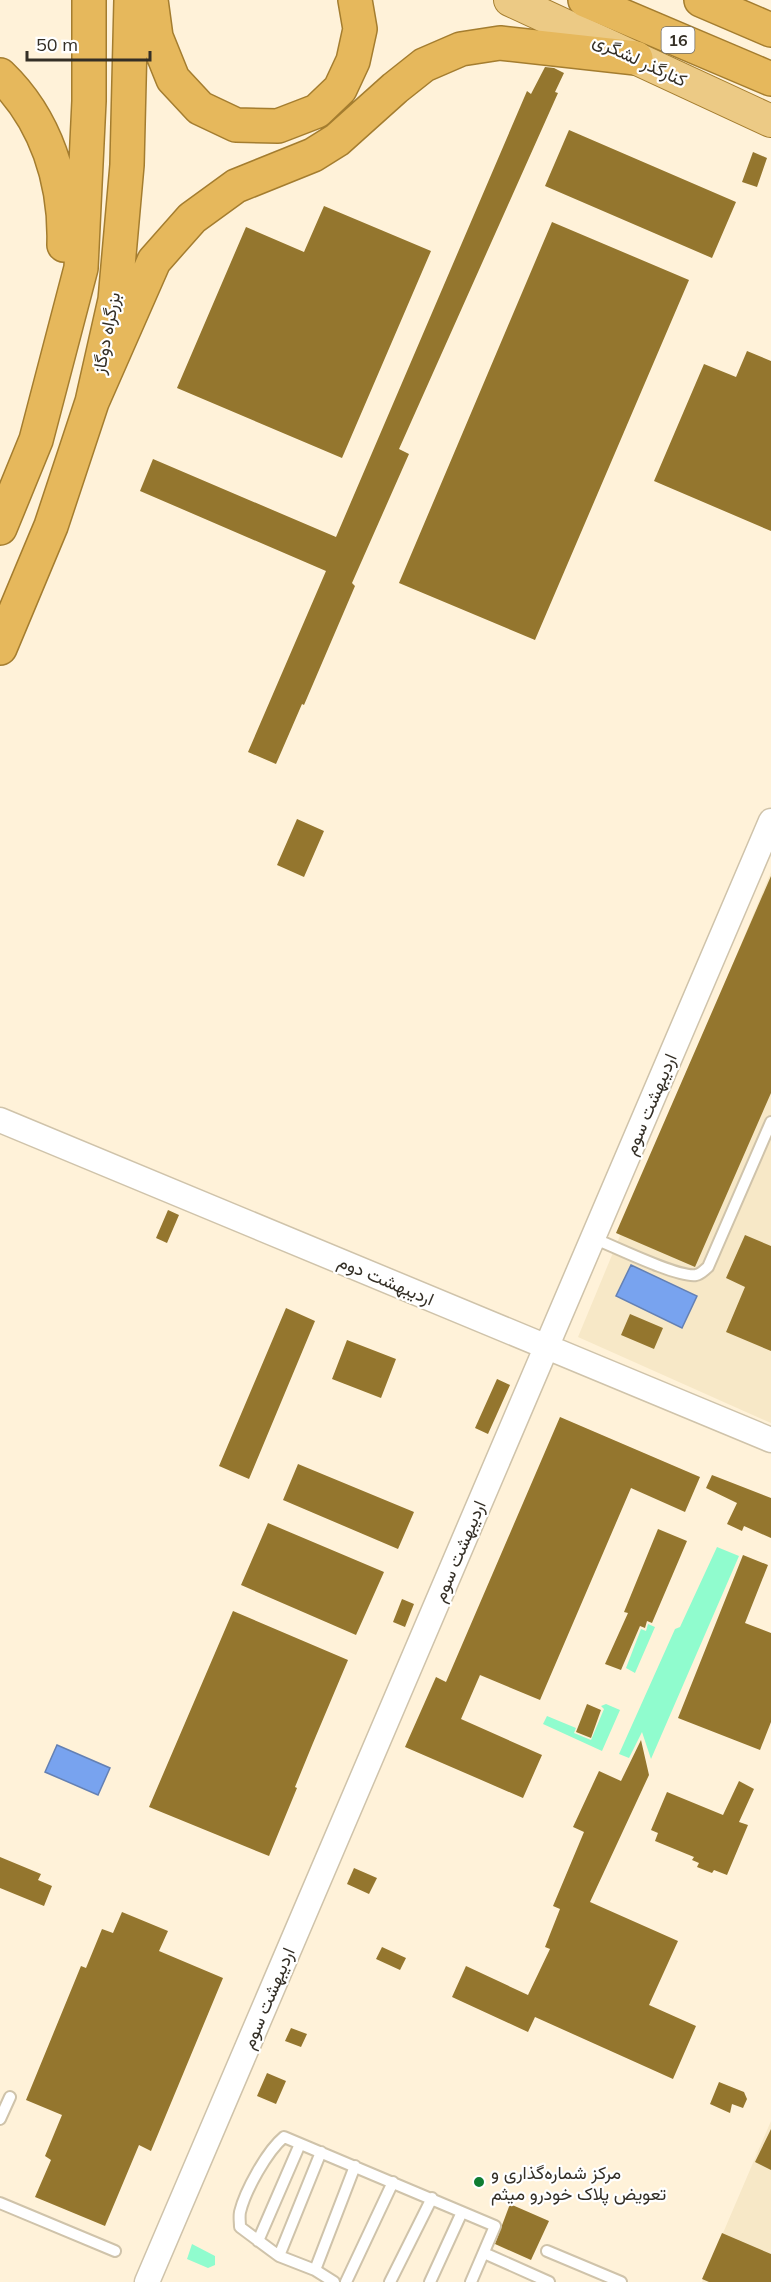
<svg xmlns="http://www.w3.org/2000/svg" width="771" height="2282" font-family="Mulish,Vazirmatn,sans-serif">
  <style>
    .built { fill: #f7e8c7 }
    .green { fill: #90fcce }
    .water { fill: #78a3ef; stroke: #6480b3; stroke-width: 1.5 }
    .building { fill: #94762e }
    .lines { fill: none; stroke-linecap: round; stroke-linejoin: round }
    .service-casing { stroke: #cfc3aa; stroke-width: 14 }
    .tertiary-casing { stroke: #cfc3aa; stroke-width: 27 }
    .primary-casing { stroke: #a47d2f; stroke-width: 34 }
    .trunk-casing { stroke: #a47d2f; stroke-width: 36 }
    .service { stroke: #fff; stroke-width: 10 }
    .tertiary { stroke: #fff; stroke-width: 24 }
    .primary { stroke: #ecca85; stroke-width: 32 }
    .trunk { stroke: #e6b85c; stroke-width: 33 }
    .poi-dot { fill: #0f7d32; stroke: #fff; stroke-width: 2 }
    .labels { text-anchor: middle; dominant-baseline: central; stroke-width: 4.5; stroke-linejoin: round; paint-order: stroke }
    .shield { fill: #fff; stroke: #716d67; stroke-width: 1.5 }
    .shield-label { font-size: 16px; font-weight: bold; fill: #342f26 }
    .street-label { font-size: 18px; fill: #342f26; stroke: #fff }
    .poi-label { font-size: 18px; fill: #342f26; stroke: #fff; text-anchor: start }
  </style>
  <rect width="100%" height="100%" fill="#fff2d9"/>
  <path class="built" d="M771 872V1423L578 1337Z
    M771 2121V2282H702Z"/>
  <path class="green" d="M717 1547 739 1556 651 1759 642 1732 629 1758 619 1754 675 1629 680 1627Z
    M648 1624 655 1627 635 1673 626 1668 641 1629 646 1631Z
    M606 1704 620 1710 602 1751 543 1724 547 1716 576 1728 574 1733 591 1740 604 1709 601 1706Z
    M192 2244 215 2256V2265L208 2268 187 2259Z"/>
  <path class="water" d="M631 1265 697 1296 682 1328 616 1296Z
    M57 1745 110 1768 98 1795 45 1772Z"/>
  <path class="building" d="M545 67 554 68 564 73 555 92 558 93 399 449 409 454 352 583 355 586 304 705 302 704 276 764 248 752 326 571 140 491 153 459 336 537 527 91 531 94Z
    M569 130 736 202 712 258 545 186Z
    M753 152 767 158 757 187 742 182Z
    M324 206 431 251 342 458 177 388 246 227 304 252Z
    M552 222 689 280 535 640 399 583Z
    M747 351 771 361V531L654 481 704 364 736 377Z
    M297 819 324 831 304 877 277 865Z
    M771 876V1093L695 1267 616 1233Z
    M168 1210 179 1215 167 1243 156 1238Z
    M745 1235 771 1246V1351L726 1332 745 1287 726 1278Z
    M286 1308 315 1321 249 1479 219 1466Z
    M630 1314 663 1328 654 1349 621 1335Z
    M347 1340 396 1359 381 1398 332 1379Z
    M497 1379 510 1385 488 1434 475 1428Z
    M560 1417 700 1477 685 1512 631 1488 540 1700 480 1675 461 1719 542 1755 523 1798 405 1747 436 1677 446 1682Z
    M298 1464 414 1512 398 1549 283 1500Z
    M712 1475 771 1498V1538L744 1526 742 1531 727 1524 737 1503 706 1488Z
    M268 1523 384 1572 356 1635 241 1585Z
    M658 1529 687 1541 652 1623 647 1621 645 1628 640 1626 621 1670 605 1664 628 1613 624 1612Z
    M743 1555 768 1565 745 1623 771 1633V1722L760 1750 678 1718Z
    M402 1599 414 1604 405 1627 393 1622Z
    M233 1611 348 1660 313 1743 295 1787 297 1788 269 1856 149 1807Z
    M587 1704 601 1710 591 1738 576 1732Z
    M641 1740 649 1775 590 1902 678 1941 649 2005 696 2026 673 2079 535 2017 528 2032 452 1997 466 1966 528 1995 550 1949 545 1947 560 1909 553 1906 584 1832 573 1827 599 1771 621 1781Z
    M739 1781 754 1789 739 1822 748 1825 727 1875 714 1870 712 1873 697 1867 699 1863 692 1860 694 1857 655 1841 658 1833 651 1830 667 1792 723 1815Z
    M0 1857 41 1874 38 1880 52 1886 44 1906 0 1888Z
    M354 1868 377 1878 369 1894 347 1884Z
    M122 1912 168 1931 159 1951 223 1978 151 2151 139 2145 105 2226 35 2197 51 2160 45 2156 62 2115 26 2100 81 1966 86 1968 102 1929 113 1933Z
    M382 1947 406 1958 400 1970 376 1959Z
    M291 2028 307 2034 301 2047 285 2041Z
    M267 2073 286 2081 276 2104 257 2096Z
    M719 2082 744 2092 747 2099 743 2108 732 2104 730 2113 710 2104Z
    M771 2129V2170L755 2162Z
    M510 2204 549 2221 531 2260 495 2244Z
    M722 2233 771 2254V2282H709L702 2279Z"/>
  <g class="lines">
    <defs>
      <path id="service" d="M593 1238C613 1246 678 1278 696 1275 701 1274 704 1270 708 1267L771 1122
        M0 2119 10 2097
        M0 2203 115 2251
        M258 2241 300 2144
        M547 2251 621 2282
        M484 2253 549 2282
        M279 2256 321 2152
        M315 2270 355 2166
        M334 2282 315 2270 279 2256 240 2227C240 2222 239 2217 240 2212 245 2191 267 2151 284 2137L495 2226 471 2282
        M346 2282 393 2182
        M390 2282 432 2198
        M430 2282 462 2212"/>
      <path id="tertiary" d="M0 1120 771 1440
        M147 2282 771 821"/>
      <path id="primary" d="M510 0 771 121"/>
      <path id="trunk" d="M151 0 156 37 173 79 200 108 236 125 278 126 317 111 340 89 353 61 360 29 355 0
        M585 0 771 79
        M701 0 771 30
        M0 75C46 119 66 182 64 245
        M92 402 154 261 192 218 236 186 313 155 337 140 395 88 424 65 461 49 500 43 636 58
        M0 528 36 440 81 268 89 101V0
        M0 648 51 526 92 402 115 300 127 165 131 0"/>
    </defs>
    <use href="#service" class="service-casing"/>
    <use href="#tertiary" class="tertiary-casing"/>
    <use href="#primary" class="primary-casing"/>
    <use href="#trunk" class="trunk-casing"/>
    <use href="#service" class="service"/>
    <use href="#tertiary" class="tertiary"/>
    <use href="#primary" class="primary"/>
    <use href="#trunk" class="trunk"/>
  </g>
  <circle class="poi-dot" cx="479" cy="2182" r="6"/>
  <g class="labels">
    <rect class="shield" x="661.5" y="27" width="33" height="26" rx="4.5"/>
    <g class="shield-label">
      <text x="678" y="40">16</text>
    </g>
    <g class="street-label">
      <text transform="translate(640 60) rotate(25)">کنارگذر لشگری</text>
      <text transform="translate(106 333) rotate(-79)">بزرگراه دوگاز</text>
      <text transform="translate(650 1104) rotate(-67)">اردیبهشت سوم</text>
      <text transform="translate(386 1280) rotate(23)">اردیبهشت دوم</text>
      <text transform="translate(459 1551) rotate(-67)">اردیبهشت سوم</text>
      <text transform="translate(268 1998) rotate(-67)">اردیبهشت سوم</text>
    </g>
    <g class="poi-label">
      <text x="491" y="2172">مرکز شماره‌گذاری و<tspan x="491" dy="21">تعویض پلاک خودرو میثم</tspan></text>
    </g>
  </g>
  <path d="M27 51v9h123v-9" fill="none" stroke="#342f26" stroke-width="3"/>
  <text x="36" y="51" font-size="18" fill="#342f26" stroke="#ffffff" stroke-width="4.5" paint-order="stroke">50 m</text>
</svg>
